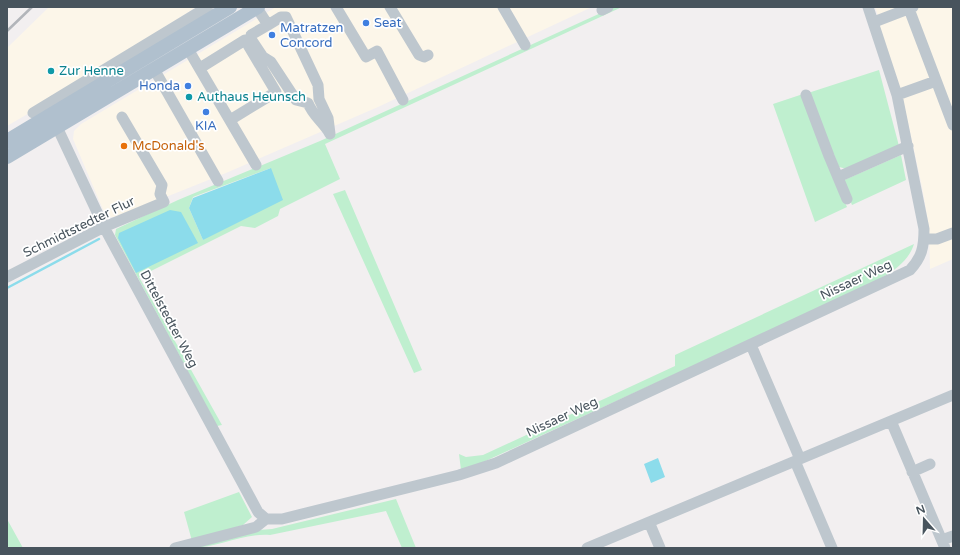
<svg xmlns="http://www.w3.org/2000/svg" width="960" height="555" font-family="'Varela Round',sans-serif">
  <style>
    .commercial { fill: #fcf6e9 }
    .green { fill: #bfefcf; fill-rule: evenodd }
    .water { fill: #8cdceb }
    .lines { fill: none; stroke-linecap: round; stroke-linejoin: round }
    .stream { stroke: #8cdceb; stroke-width: 2.5 }
    .minor { stroke: #bec7ce; stroke-width: 11 }
    .major { stroke: #b0c0ce; stroke-width: 14 }
    .rail { stroke: #b2b5ba; stroke-width: 2.5 }
    .shop-dot { fill: #3f7fe0; stroke: #fff; stroke-width: 1.5 }
    .culture-dot { fill: #0f9aa8; stroke: #fff; stroke-width: 1.5 }
    .food-dot { fill: #e8710a; stroke: #fff; stroke-width: 1.5 }
    .labels { text-anchor: middle; dominant-baseline: central; stroke-width: 3.5; stroke-linejoin: round; paint-order: stroke }
    .shop-label { font-size: 13px; fill: #366cbe; stroke: #fff; text-anchor: start }
    .culture-label { font-size: 13px; fill: #0d838f; stroke: #fff; text-anchor: start }
    .food-label { font-size: 13px; fill: #c56008; stroke: #fff; text-anchor: start }
    .street-label { font-size: 13px; fill: #48545d; stroke: #fff }
  </style>
  <rect width="100%" height="100%" fill="#f2eff0"/>
  <path class="commercial" d="M49 7H196L67 91 7 126V48Z
    M276 7H592L378 107 226 173 116 217H109L104 212 73 139 74 131 81 124Z
    M875 7H953V259L930 269 929 227 922 187 907 118 879 27 881 25Z"/>
  <path class="green" d="M614 7H622L325 144 340 179 280 209 278 216 255 228 241 226 139 277 222 425 217 426 115 235 116 229 178 200 320 141ZM271 168 203 240 189 208 193 197Z
    M879 70 899 146 847 169 839 167 808 93Z
    M803 94 826 160 847 207 815 222 773 104Z
    M901 155 906 180 852 205 842 181Z
    M345 190 422 370 414 373 333 194Z
    M914 244C906 270 874 281 852 293L479 464 461 470 459 454 466 457 483 455 675 366V355Z
    M239 492 252 517 243 525 192 541 184 512Z
    M396 499 416 548H402L386 511 270 535C243 533 218 548 191 548L259 530 272 529Z
    M7 519 23 548H9L7 544Z"/>
  <path class="water" d="M271 168 283 200 203 240 189 208 193 198Z
    M170 210 181 212 198 243 136 273 118 238 119 233Z
    M658 458 665 477 651 483 644 464Z"/>
  <g class="lines">
    <path class="stream" d="M7 288 99 239"/>
    <path class="minor" d="M336 7 366 57 377 51 403 100
      M390 7 419 55 424 57 428 55
      M503 7 525 45
      M257 8 268 25 251 35V39L263 57 271 62 296 100 308 103C313 116 324 123 330 134L328 118 319 99 318 85 286 17H281L268 25
      M909 9 953 125
      M602 10 608 7
      M874 22 913 7
      M188 49 256 165
      M200 68 245 40 276 92 230 120
      M154 69 218 181
      M806 95 829 156 847 199
      M897 95 936 81
      M33 113 201 11 217 15
      M57 127 104 227 258 512 266 519
      M838 177 908 146
      M924 239H937L953 233
      M7 277 104 227 164 202 160 194 162 185 122 117
      M751 345 800 459
      M891 421 945 548
      M795 461 832 548
      M912 472 930 464
      M649 522 660 548
      M942 540 953 536
      M175 548 256 527 266 519H282L459 475 496 463 910 270C922 257 924 247 924 229L897 95 868 7
      M587 548 953 395"/>
    <path class="major" d="M7 141 230 7
      M7 157 258 7"/>
    <path class="rail" d="M7 31 32 7"/>
  </g>
  <g class="shop-dot">
    <circle cx="366" cy="23" r="4"/>
    <circle cx="272" cy="35" r="4"/>
    <circle cx="188" cy="86" r="4"/>
    <circle cx="206" cy="112" r="4"/>
  </g>
  <g class="culture-dot">
    <circle cx="51" cy="71" r="4"/>
    <circle cx="189" cy="97" r="4"/>
  </g>
  <circle class="food-dot" cx="124" cy="146" r="4"/>
  <g class="labels">
    <g class="shop-label">
      <text x="374" y="23">Seat</text>
      <text x="280" y="28">Matratzen<tspan x="280" dy="15">Concord</tspan></text>
      <text x="180" y="86" text-anchor="end">Honda</text>
      <text x="206" y="126" text-anchor="middle">KIA</text>
    </g>
    <g class="culture-label">
      <text x="59" y="71">Zur Henne</text>
      <text x="197" y="97">Authaus Heunsch</text>
    </g>
    <g class="food-label">
      <text x="132" y="146">McDonald's</text>
    </g>
    <g class="street-label">
      <text transform="translate(79 227) rotate(-26)">Schmidtstedter Flur</text>
      <text transform="translate(856 280) rotate(-25)">Nissaer Weg</text>
      <text transform="translate(169 319) rotate(62)">Dittelstedter Weg</text>
      <text transform="translate(562 417) rotate(-25)">Nissaer Weg</text>
    </g>
  </g>
  <rect width="960" height="555" fill="none" stroke="#48545d" stroke-width="16"/>
  <g transform="translate(924 519) rotate(340)" stroke="#ffffff" stroke-width="3" paint-order="stroke">
  <path d="M0-3L7 15L0 10L-7 15Z" fill="#48545d"/>
  <text y="-6" font-size="11" font-weight="bold" text-anchor="middle" fill="#48545d">N</text>
  </g>
</svg>
